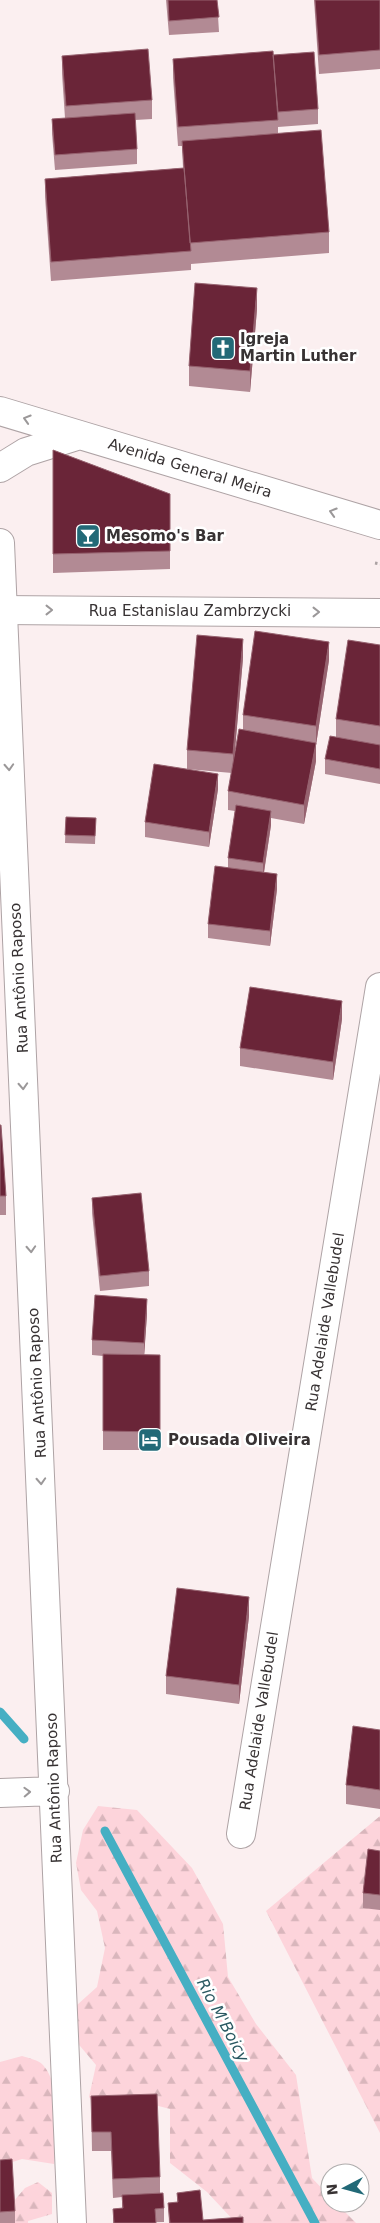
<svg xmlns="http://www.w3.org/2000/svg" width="380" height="2223" font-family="'DejaVu Sans',sans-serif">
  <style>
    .forest { fill: url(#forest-firs) }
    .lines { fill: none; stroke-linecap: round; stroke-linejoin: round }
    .stream { stroke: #45afc3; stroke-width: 9 }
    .street-casing { stroke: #aea3a5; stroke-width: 30 }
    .secondary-casing { stroke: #aea3a5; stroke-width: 30 }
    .path { stroke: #aba2a3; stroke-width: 3; stroke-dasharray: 2.5 2.5; stroke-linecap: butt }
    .street { stroke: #fff; stroke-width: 28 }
    .secondary { stroke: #fff; stroke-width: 28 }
    .wall { fill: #b28a94 }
    .shaded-wall { fill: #96626f }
    .building { fill: #6a2538; stroke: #96626f }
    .oneway { stroke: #9b9899 }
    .labels { text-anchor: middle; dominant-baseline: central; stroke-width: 5; stroke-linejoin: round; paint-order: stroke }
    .poi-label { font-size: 15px; font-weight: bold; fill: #373233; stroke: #fff; text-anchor: start }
    .street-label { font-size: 15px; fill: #373233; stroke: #fff }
    .water-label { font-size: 16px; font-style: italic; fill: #2b5962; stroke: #fff }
  </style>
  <defs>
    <pattern id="forest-firs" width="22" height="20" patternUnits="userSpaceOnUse" patternTransform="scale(1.25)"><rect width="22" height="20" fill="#fdd4db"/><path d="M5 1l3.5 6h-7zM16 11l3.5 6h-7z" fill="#d9b6bc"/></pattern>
  </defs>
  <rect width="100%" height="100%" fill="#fbeff0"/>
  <path class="forest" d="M98 1806 137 1810 192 1868 223 1924 228 1977 256 2024 296 2075 312 2178 330 2197V2203H336L356 2223H236L207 2192 170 2163V2109L151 2104 98 2111 89 2097 96 2065 75 2040 77 2005 97 1987 105 1948 97 1911 81 1890 76 1863 83 1830Z
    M380 1816V2133L266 1911Z
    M22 2056C28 2058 39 2060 43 2065 62 2086 58 2138 54 2164L22 2159 0 2166V2062Z
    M38 2182 52 2193V2214L28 2221V2223H15L13 2202 25 2188Z"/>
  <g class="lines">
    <path class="stream" d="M0 1712 24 1739
      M105 1831 315 2223"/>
    <defs>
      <path id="street" d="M0 543 72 2223
        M0 1793 55 1791
        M241 1834 380 987"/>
      <path id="secondary" d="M0 411 380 525
        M0 468 26 452 80 435
        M0 610 380 613"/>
    </defs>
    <use href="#street" class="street-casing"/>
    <use href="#secondary" class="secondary-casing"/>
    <path class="path" d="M375 563 380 564"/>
    <use href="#street" class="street"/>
    <use href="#secondary" class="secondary"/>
  </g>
  <path class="wall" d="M166 0H217L219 32 169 35Z
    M314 0H380V69L319 74Z
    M273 55 318 109V124L278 127V133L329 232V253L191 264V270L51 281 45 197V179L183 168 182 146H178L173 78V59Z
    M62 56 152 100V119L135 120 137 149V164L55 170 52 134V119L65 118 62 74Z
    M257 309 250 392 189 386V366Z
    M53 450 170 494V569L53 573Z
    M380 645V784L325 774V759L336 737V719Z
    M243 658 234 759 243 729V715L329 660 316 745V761L304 824 271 818V825L264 873 277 889 270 946 208 938V924L228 868V858L235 811 228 810V791L232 773 187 769V750Z
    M218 789 209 847 145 837V822Z
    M66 817 96 818 95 844 65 843Z
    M342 1019 333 1080 240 1066V1048Z
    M0 1125 6 1196V1215H0Z
    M92 1198 149 1271V1286L100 1291 92 1213Z
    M147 1314 144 1355H160V1450H103V1356L92 1355V1340Z
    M249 1616 239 1704 166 1694V1676Z
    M380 1730V1809L346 1804V1785Z
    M380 1851V1910L363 1908V1893Z
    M91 2096 160 2177V2193L164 2208V2222L113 2223V2209L122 2208V2197L113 2198 111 2151H92Z
    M0 2160 15 2211V2223H0Z
    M177 2193 203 2220 243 2223H169L168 2203H177Z"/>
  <path class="shaded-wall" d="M257 288V309L250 392V371Z
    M243 639V658L233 773V754Z
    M329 642V660L316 745V726Z
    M316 743V761L304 824V805Z
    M218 774V789L209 847V832Z
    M271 811V825L263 878V863Z
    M277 874V889L270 946V931Z
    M342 1001V1019L333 1080V1062Z
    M147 1299V1314L144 1358V1343Z
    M249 1597V1616L239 1704V1685Z"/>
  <path class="building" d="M168 0H217L219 17 169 21Z
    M315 0H380V50L319 55Z
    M148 49 152 100 66 106 62 56Z
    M273 51 278 120 178 127 173 59Z
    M314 52 318 109 278 112 273 55Z
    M135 113 137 149 55 155 52 119Z
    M321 130 329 232 190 243 182 141Z
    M184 168 191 251 51 262 45 179Z
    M195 283 257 288 250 371 189 366Z
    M53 450 170 494V551L53 554Z
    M255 631 329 642 316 726 243 715Z
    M197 635 243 639 233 754 187 750Z
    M348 640 380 645V726L336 719Z
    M239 729 316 743 304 805 228 791Z
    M330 736 380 745V769L325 759Z
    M154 764 218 774 209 832 145 822Z
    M236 805 271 811 263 863 228 858Z
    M66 817 96 818 95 836 65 835Z
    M215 866 277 874 270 931 208 924Z
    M250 987 342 1001 333 1062 240 1048Z
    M0 1125H1L6 1196H0Z
    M141 1193 149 1271 100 1276 92 1198Z
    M95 1295 147 1299 144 1343 92 1340Z
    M103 1354 160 1355V1432L103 1431Z
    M177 1588 249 1597 239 1685 166 1676Z
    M353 1726 380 1730V1790L346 1785Z
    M368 1849 380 1851V1895L363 1893Z
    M157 2094 160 2177 113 2179 111 2132H92L91 2096Z
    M12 2159 15 2211 0 2212V2160Z
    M200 2190 203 2220 243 2217V2223H170L168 2203 178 2202 177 2193Z
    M163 2193 164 2208 155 2209 156 2223H114L113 2209 123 2208 122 2195Z"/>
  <defs><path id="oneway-chevron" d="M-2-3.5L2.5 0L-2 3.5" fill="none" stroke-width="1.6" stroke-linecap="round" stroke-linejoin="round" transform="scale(1.25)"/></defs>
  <g class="oneway">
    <use href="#oneway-chevron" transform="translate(27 419) rotate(-163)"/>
    <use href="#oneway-chevron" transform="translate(333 512) rotate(-163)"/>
    <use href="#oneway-chevron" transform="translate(49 610)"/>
    <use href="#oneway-chevron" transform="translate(316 612)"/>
    <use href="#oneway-chevron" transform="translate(9 767) rotate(87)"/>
    <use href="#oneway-chevron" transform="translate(23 1086) rotate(87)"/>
    <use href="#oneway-chevron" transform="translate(31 1249) rotate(87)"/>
    <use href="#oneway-chevron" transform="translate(41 1481) rotate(87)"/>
    <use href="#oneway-chevron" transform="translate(27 1792) rotate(-2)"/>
  </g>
  <defs>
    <symbol id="church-square" viewBox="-11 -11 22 22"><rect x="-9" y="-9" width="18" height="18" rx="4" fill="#226977" stroke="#fff"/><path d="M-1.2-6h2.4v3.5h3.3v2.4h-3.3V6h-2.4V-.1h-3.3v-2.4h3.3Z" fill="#fff"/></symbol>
    <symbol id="bar-square" viewBox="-11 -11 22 22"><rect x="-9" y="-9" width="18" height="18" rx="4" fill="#226977" stroke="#fff"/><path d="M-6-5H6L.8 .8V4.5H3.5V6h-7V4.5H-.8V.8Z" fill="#fff"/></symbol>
    <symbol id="hotel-square" viewBox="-11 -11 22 22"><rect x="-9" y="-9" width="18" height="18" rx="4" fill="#226977" stroke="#fff"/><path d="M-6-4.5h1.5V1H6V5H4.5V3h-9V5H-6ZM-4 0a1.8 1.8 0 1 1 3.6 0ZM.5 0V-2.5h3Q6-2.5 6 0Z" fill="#fff"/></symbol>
  </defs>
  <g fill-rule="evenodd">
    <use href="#church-square" x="209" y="334" width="28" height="28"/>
    <use href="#bar-square" x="74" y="522" width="28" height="28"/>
    <use href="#hotel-square" x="136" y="1426" width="28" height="28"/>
  </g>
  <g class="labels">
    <g class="poi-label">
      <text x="240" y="339">Igreja<tspan x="240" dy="17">Martin Luther</tspan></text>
      <text x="106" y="536">Mesomo's Bar</text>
      <text x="168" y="1440">Pousada Oliveira</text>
    </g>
    <g class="street-label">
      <text transform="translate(190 468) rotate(17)">Avenida General Meira</text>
      <text x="190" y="611">Rua Estanislau Zambrzycki</text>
      <text transform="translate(19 978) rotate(-93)">Rua Antônio Raposo</text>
      <text transform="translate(325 1322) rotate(-81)">Rua Adelaide Vallebudel</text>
      <text transform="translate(37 1383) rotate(-93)">Rua Antônio Raposo</text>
      <text transform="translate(259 1721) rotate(-81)">Rua Adelaide Vallebudel</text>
      <text transform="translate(54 1788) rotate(-92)">Rua Antônio Raposo</text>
    </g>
    <g class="water-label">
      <text transform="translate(223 2020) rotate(62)">Rio M'Boicy</text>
    </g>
  </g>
  <g transform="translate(345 2188) rotate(264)"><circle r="24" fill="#ffffff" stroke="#afadad"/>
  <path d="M0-4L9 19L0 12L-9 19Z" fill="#226977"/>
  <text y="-8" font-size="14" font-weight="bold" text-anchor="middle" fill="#373233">N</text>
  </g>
</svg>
